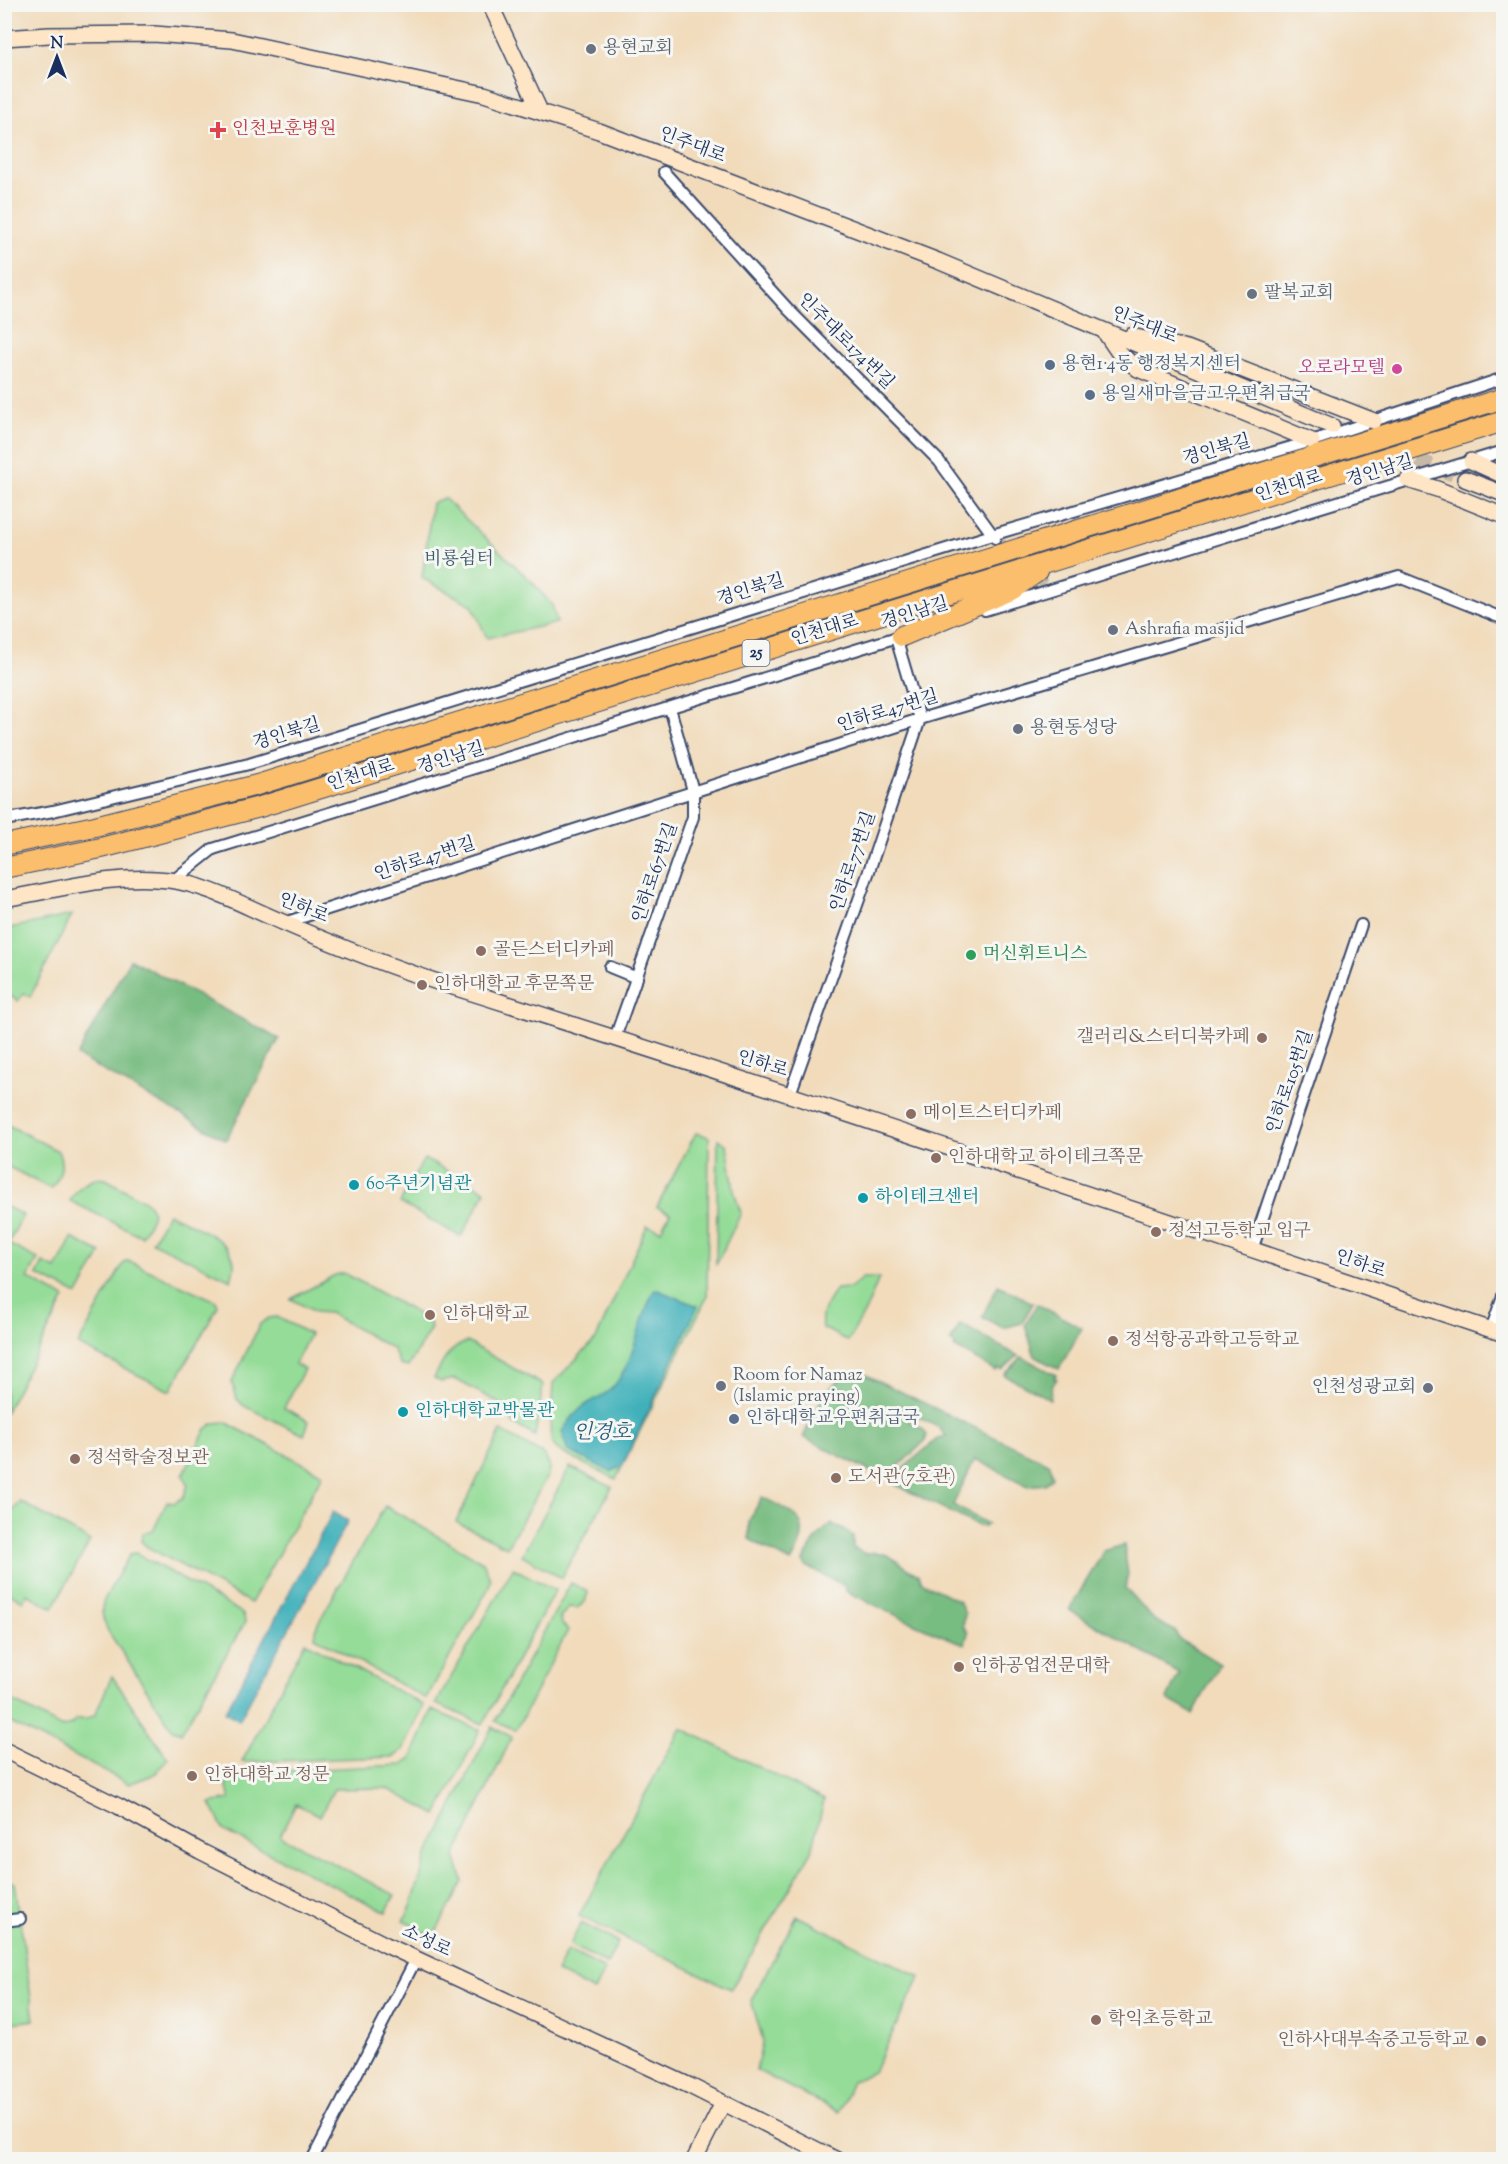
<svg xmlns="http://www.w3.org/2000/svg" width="1508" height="2164" font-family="'Sorts Mill Goudy','Noto Serif KR',serif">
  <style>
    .green { fill: #94dc97; stroke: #58867a; stroke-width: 1.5 }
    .forest { fill: #77bc80; stroke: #49766f; stroke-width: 1.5 }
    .water { fill: #40b1ba; stroke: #2e708c; stroke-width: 1.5 }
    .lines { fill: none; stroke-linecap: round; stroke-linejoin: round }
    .street-tunnel { stroke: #c6b9a8; stroke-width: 10; stroke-dasharray: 10 5; stroke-linecap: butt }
    .secondary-tunnel { stroke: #c6b9a8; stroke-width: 15; stroke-dasharray: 15 8; stroke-linecap: butt }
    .street-casing { stroke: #3b496c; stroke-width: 14 }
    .secondary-casing { stroke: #3b496c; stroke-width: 18 }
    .highway-casing { stroke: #3b496c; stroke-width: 22 }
    .street { stroke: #fff; stroke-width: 10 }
    .secondary { stroke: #fde5c5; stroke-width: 15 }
    .highway { stroke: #fabe6d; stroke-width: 20 }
    .worship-dot { fill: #6b7280; stroke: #f6f6f2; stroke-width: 2 }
    .health-dot { fill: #e0444e; stroke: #f6f6f2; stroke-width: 2 }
    .service-dot { fill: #5c6f8a; stroke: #f6f6f2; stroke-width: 2 }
    .hotel-dot { fill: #d1479c; stroke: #f6f6f2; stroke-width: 2 }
    .education-dot { fill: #8d6e63; stroke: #f6f6f2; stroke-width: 2 }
    .leisure-dot { fill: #2e9e5b; stroke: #f6f6f2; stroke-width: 2 }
    .culture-dot { fill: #0f9aa8; stroke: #f6f6f2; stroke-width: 2 }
    .labels { text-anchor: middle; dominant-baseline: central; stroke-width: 6; stroke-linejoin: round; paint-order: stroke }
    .shield { fill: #f6f6f2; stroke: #5d6b8a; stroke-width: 1.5 }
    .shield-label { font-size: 16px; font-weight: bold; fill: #1b2f5e }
    .worship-label { font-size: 18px; fill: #5b616d; stroke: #f6f6f2; text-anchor: start }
    .health-label { font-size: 18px; fill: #be3a42; stroke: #f6f6f2; text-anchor: start }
    .street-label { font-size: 18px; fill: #1b2f5e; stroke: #f6f6f2 }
    .service-label { font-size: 18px; fill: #4e5e75; stroke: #f6f6f2; text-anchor: start }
    .hotel-label { font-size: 18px; fill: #b23c85; stroke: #f6f6f2; text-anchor: end }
    .park-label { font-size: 18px; fill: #395a6c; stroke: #f6f6f2 }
    .education-label { font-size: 18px; fill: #785e54; stroke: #f6f6f2; text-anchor: start }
    .leisure-label { font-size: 18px; fill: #27864d; stroke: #f6f6f2; text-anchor: start }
    .culture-label { font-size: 18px; fill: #0d838f; stroke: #f6f6f2; text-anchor: start }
    .water-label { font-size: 20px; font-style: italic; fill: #285c7e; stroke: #f6f6f2 }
  </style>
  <rect width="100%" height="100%" fill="#f6f6f2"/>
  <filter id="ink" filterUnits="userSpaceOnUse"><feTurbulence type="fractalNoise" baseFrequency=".0167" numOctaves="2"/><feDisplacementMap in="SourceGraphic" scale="12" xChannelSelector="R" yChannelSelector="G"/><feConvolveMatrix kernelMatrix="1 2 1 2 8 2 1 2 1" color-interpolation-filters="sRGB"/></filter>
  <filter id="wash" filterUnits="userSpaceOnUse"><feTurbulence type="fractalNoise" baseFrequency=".008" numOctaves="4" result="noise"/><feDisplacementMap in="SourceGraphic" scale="24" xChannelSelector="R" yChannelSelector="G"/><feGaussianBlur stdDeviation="1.35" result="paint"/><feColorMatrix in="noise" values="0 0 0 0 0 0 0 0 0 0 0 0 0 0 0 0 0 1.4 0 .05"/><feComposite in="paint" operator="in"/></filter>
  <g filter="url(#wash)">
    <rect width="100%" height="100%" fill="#f1dbbb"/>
    <path class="green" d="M444 498 534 584 552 605 557 623 487 638 472 605 422 578 432 503Z
      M72 915 30 997 24 993 18 1001 5 993V929Z
      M4 1123 58 1151C65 1166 60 1177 51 1189L5 1165Z
      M696 1133 709 1137 707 1297 616 1479C603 1472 560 1455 553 1445 547 1434 553 1396 553 1383L596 1339 647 1226 661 1230 670 1213 657 1207Z
      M718 1139 727 1145 734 1191 741 1213 716 1265Z
      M424 1159 486 1191 461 1237 400 1203Z
      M96 1178 106 1179 148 1203 153 1212 151 1220 141 1236 70 1201C76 1189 83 1184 96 1178Z
      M5 1206 23 1215 8 1244 38 1259 28 1278 65 1298 5 1413Z
      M168 1213C188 1224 234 1239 234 1265 234 1270 232 1275 231 1280L152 1242Z
      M72 1238 101 1253 78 1295 37 1275 43 1263 56 1269Z
      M128 1261 216 1301 218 1306 170 1391 78 1345 123 1264Z
      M344 1273 424 1317 430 1323 431 1328 408 1367 400 1365 393 1349 329 1313 315 1312 291 1299 335 1275Z
      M862 1278H879L867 1308 848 1341 823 1328C818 1313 828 1302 836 1289L851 1288Z
      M277 1317 310 1334 295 1364 304 1369 284 1408 309 1421 304 1435 244 1406 237 1399 232 1382 260 1324 269 1318Z
      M467 1342 543 1385 535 1436 512 1423 510 1409 455 1379 441 1382 434 1378C443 1361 449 1348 467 1342Z
      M225 1422 323 1474 251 1603 147 1547 141 1541 143 1533 153 1531 167 1502 174 1503 183 1498 188 1485 183 1475 206 1429 214 1423Z
      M501 1431 544 1455 550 1466 548 1475 507 1547 456 1522Z
      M570 1467 612 1487 561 1578 522 1555Z
      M21 1502 90 1541 53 1608 27 1594 23 1601 5 1590V1515L11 1512Z
      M385 1506 483 1562 491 1580 488 1589 426 1699 315 1637 317 1625Z
      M136 1553 239 1611 244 1616 245 1622 181 1733 173 1730 108 1631C103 1620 100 1611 104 1600L130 1554Z
      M513 1568 555 1590 483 1724 436 1704Z
      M571 1583 588 1592 585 1602 577 1608 569 1607 560 1618 562 1624 568 1630 516 1730 495 1721Z
      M305 1642 424 1705 403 1750 393 1757 242 1762Z
      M112 1676 168 1759 155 1774 129 1784 5 1720V1697L62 1728 71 1725 76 1719H86L95 1715Z
      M432 1710 480 1730 437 1815 386 1788 334 1789 320 1816 296 1804 280 1836 395 1895 386 1912 224 1831 210 1803 230 1799 226 1784 235 1773 403 1765 411 1759Z
      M492 1727 512 1737 455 1856 463 1882 433 1937 404 1921 412 1904 427 1856Z
      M681 1728 824 1800 812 1851 731 1989 579 1916Z
      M4 1880 15 1883 34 2020 5 2024Z
      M797 1916 920 1977 873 2072 852 2082 839 2112 756 2070 763 2040 751 2000Z
      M581 1923 618 1942 607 1964 570 1945Z
      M567 1950 605 1969 594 1991 556 1972Z"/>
    <path class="forest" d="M130 959 279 1039 226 1140 77 1056Z
      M998 1285 1033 1303 1022 1323 1003 1328 982 1317Z
      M1037 1304 1082 1328 1059 1369 1035 1357 1025 1325Z
      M960 1324 1018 1356 1002 1370 998 1368 996 1371 954 1347 956 1345 950 1342Z
      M1022 1357 1056 1375 1054 1378 1057 1379 1052 1386 1050 1399 1004 1375Z
      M860 1372 1050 1464 1052 1477 1045 1484 1028 1486 975 1459 953 1505 988 1524 983 1527 979 1526 892 1483V1478L936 1440 946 1436 938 1427 897 1406 891 1410 923 1429 927 1435 925 1441 885 1479 803 1437C817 1409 825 1378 860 1372Z
      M762 1497C796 1514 817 1520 791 1562L749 1539V1521Z
      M831 1524 842 1528 853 1536V1548L866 1554C889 1547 900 1567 919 1575L922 1582 959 1601 965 1614 963 1626 968 1633 965 1644C924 1630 885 1610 846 1591L845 1586 806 1566 803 1562C810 1547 817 1535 831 1524Z
      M1124 1545 1128 1575 1125 1588 1154 1620 1175 1631 1179 1639 1220 1664 1193 1714 1167 1699 1179 1673 1069 1610 1104 1551Z"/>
    <path class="water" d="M655 1289 698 1306 622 1466 611 1472 567 1450 562 1431C570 1420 576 1411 587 1404 596 1398 608 1394 614 1386 638 1355 637 1321 655 1289Z
      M333 1512 348 1521 239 1720 225 1712Z"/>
  </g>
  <g filter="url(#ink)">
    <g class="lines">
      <path class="street-tunnel" d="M997 539 1044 584"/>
      <path class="secondary-tunnel" d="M1332 426 1465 479"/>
      <defs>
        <path id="street" d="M664 172 787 308 939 461 995 538
          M985 610 1504 451
          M4 820 53 811 249 764 992 535 1312 441 1504 378
          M174 880 213 849 907 634
          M284 923 920 719 1399 577 1504 619
          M610 967 637 978
          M615 1038 693 817V791L670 708
          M790 1094 868 874 920 719 896 638
          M1252 1250 1361 925
          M1491 1330 1504 1293
          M4 1921 20 1919
          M312 2160 416 1959"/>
        <path id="secondary" d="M490 4 540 111
          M4 38 49 35 154 34 232 40 484 94 599 131 938 261 1332 426
          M1104 331 1119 353 1138 369 1312 441
          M1131 336 1187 348 1374 421
          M1471 461 1504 476
          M1465 479 1504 494
          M1408 480 1437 489 1504 516
          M4 899C58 890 114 873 169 880 208 885 244 906 280 921 335 945 393 968 450 986 803 1096 1153 1217 1504 1334
          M4 1750 118 1806 200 1851 386 1945 690 2086 837 2160
          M694 2160 723 2103"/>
        <path id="highway" d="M902 636 1011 590 1037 572
          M4 845 95 826 257 785 1504 398
          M4 868 101 848 260 807 1504 421"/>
      </defs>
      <use href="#street" class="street-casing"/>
      <use href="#secondary" class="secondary-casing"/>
      <use href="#highway" class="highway-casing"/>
      <use href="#street" class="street"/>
      <use href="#secondary" class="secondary"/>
      <use href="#highway" class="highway"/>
    </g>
  </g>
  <g class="worship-dot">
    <circle cx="591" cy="49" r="6"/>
    <circle cx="1252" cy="294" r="6"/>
    <circle cx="1113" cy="630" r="6"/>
    <circle cx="1018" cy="729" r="6"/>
    <circle cx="721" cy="1386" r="6"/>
    <circle cx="1428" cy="1388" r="6"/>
  </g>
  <path class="health-dot" d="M215 121h6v6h6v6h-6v6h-6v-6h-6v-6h6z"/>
  <g class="service-dot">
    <circle cx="1050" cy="365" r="6"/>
    <circle cx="1090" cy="395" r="6"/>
    <circle cx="734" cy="1419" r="6"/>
  </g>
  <circle class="hotel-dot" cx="1397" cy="369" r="6"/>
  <g class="education-dot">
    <circle cx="481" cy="951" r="6"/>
    <circle cx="422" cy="985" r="6"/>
    <circle cx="1262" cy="1038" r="6"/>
    <circle cx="911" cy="1114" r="6"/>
    <circle cx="936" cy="1158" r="6"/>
    <circle cx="1156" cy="1232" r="6"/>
    <circle cx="430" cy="1315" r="6"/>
    <circle cx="1113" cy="1341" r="6"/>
    <circle cx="75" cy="1459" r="6"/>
    <circle cx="836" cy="1478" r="6"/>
    <circle cx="959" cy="1667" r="6"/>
    <circle cx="192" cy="1776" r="6"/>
    <circle cx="1096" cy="2020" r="6"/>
    <circle cx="1481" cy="2041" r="6"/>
  </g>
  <circle class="leisure-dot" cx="971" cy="955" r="6"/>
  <g class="culture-dot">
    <circle cx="354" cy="1185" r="6"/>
    <circle cx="863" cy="1198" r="6"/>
    <circle cx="403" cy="1412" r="6"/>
  </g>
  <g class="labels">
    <rect class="shield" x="742.5" y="640" width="27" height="26" rx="4.5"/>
    <g class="shield-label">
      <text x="756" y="653">25</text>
    </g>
    <g class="worship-label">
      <text x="603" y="49">용현교회</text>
      <text x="1264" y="294">팔복교회</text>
      <text x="1125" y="630">Ashrafia masjid</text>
      <text x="1030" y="729">용현동성당</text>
      <text x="733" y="1376">Room for Namaz<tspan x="733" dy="21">(Islamic praying)</tspan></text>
      <text x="1416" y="1388" text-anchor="end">인천성광교회</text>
    </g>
    <g class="health-label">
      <text x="232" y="130">인천보훈병원</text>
    </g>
    <g class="street-label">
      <text transform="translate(692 146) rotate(21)">인주대로</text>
      <text transform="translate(1144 326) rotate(22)">인주대로</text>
      <text transform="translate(845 342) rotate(45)">인주대로174번길</text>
      <text transform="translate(1217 451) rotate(-16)">경인북길</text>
      <text transform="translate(1380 472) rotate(-17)">경인남길</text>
      <text transform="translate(1289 487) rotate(-17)">인천대로</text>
      <text transform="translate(751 591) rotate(-17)">경인북길</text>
      <text transform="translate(915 614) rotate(-17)">경인남길</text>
      <text transform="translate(825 631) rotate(-17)">인천대로</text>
      <text transform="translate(888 712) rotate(-17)">인하로47번길</text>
      <text transform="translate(287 735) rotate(-17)">경인북길</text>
      <text transform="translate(451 759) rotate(-17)">경인남길</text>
      <text transform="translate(361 776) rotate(-17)">인천대로</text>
      <text transform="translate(425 860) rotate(-18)">인하로47번길</text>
      <text transform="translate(854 862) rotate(-71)">인하로77번길</text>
      <text transform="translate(656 873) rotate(-71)">인하로67번길</text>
      <text transform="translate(303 909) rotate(22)">인하로</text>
      <text transform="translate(762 1065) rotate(17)">인하로</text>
      <text transform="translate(1291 1082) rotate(-71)">인하로105번길</text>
      <text transform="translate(1360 1265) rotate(19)">인하로</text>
      <text transform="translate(426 1942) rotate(25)">소성로</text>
    </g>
    <g class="service-label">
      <text x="1062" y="365">용현1·4동 행정복지센터</text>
      <text x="1102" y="395">용일새마을금고우편취급국</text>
      <text x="746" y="1419">인하대학교우편취급국</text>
    </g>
    <g class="hotel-label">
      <text x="1385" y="369">오로라모텔</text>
    </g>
    <g class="park-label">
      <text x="459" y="560">비룡쉼터</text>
    </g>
    <g class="education-label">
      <text x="493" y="951">골든스터디카페</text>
      <text x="434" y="985">인하대학교 후문쪽문</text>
      <text x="1250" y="1038" text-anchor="end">갤러리&amp;스터디북카페</text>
      <text x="923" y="1114">메이트스터디카페</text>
      <text x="948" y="1158">인하대학교 하이테크쪽문</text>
      <text x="1168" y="1232">정석고등학교 입구</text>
      <text x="442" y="1315">인하대학교</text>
      <text x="1125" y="1341">정석항공과학고등학교</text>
      <text x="87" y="1459">정석학술정보관</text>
      <text x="848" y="1478">도서관(7호관)</text>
      <text x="971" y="1667">인하공업전문대학</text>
      <text x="204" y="1776">인하대학교 정문</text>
      <text x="1108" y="2020">학익초등학교</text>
      <text x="1469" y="2041" text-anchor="end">인하사대부속중고등학교</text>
    </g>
    <g class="leisure-label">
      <text x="983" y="955">머신휘트니스</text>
    </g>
    <g class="culture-label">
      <text x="366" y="1185">60주년기념관</text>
      <text x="875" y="1198">하이테크센터</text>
      <text x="415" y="1412">인하대학교박물관</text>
    </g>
    <g class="water-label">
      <text x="602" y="1433">인경호</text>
    </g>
  </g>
  <rect width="1508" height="2164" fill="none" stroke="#f6f6f2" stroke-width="24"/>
  <g transform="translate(57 57)" stroke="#f6f6f2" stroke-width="4.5" paint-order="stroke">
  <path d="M0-4.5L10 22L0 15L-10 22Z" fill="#1b2f5e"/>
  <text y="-9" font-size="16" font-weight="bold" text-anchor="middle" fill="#1b2f5e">N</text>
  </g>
</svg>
